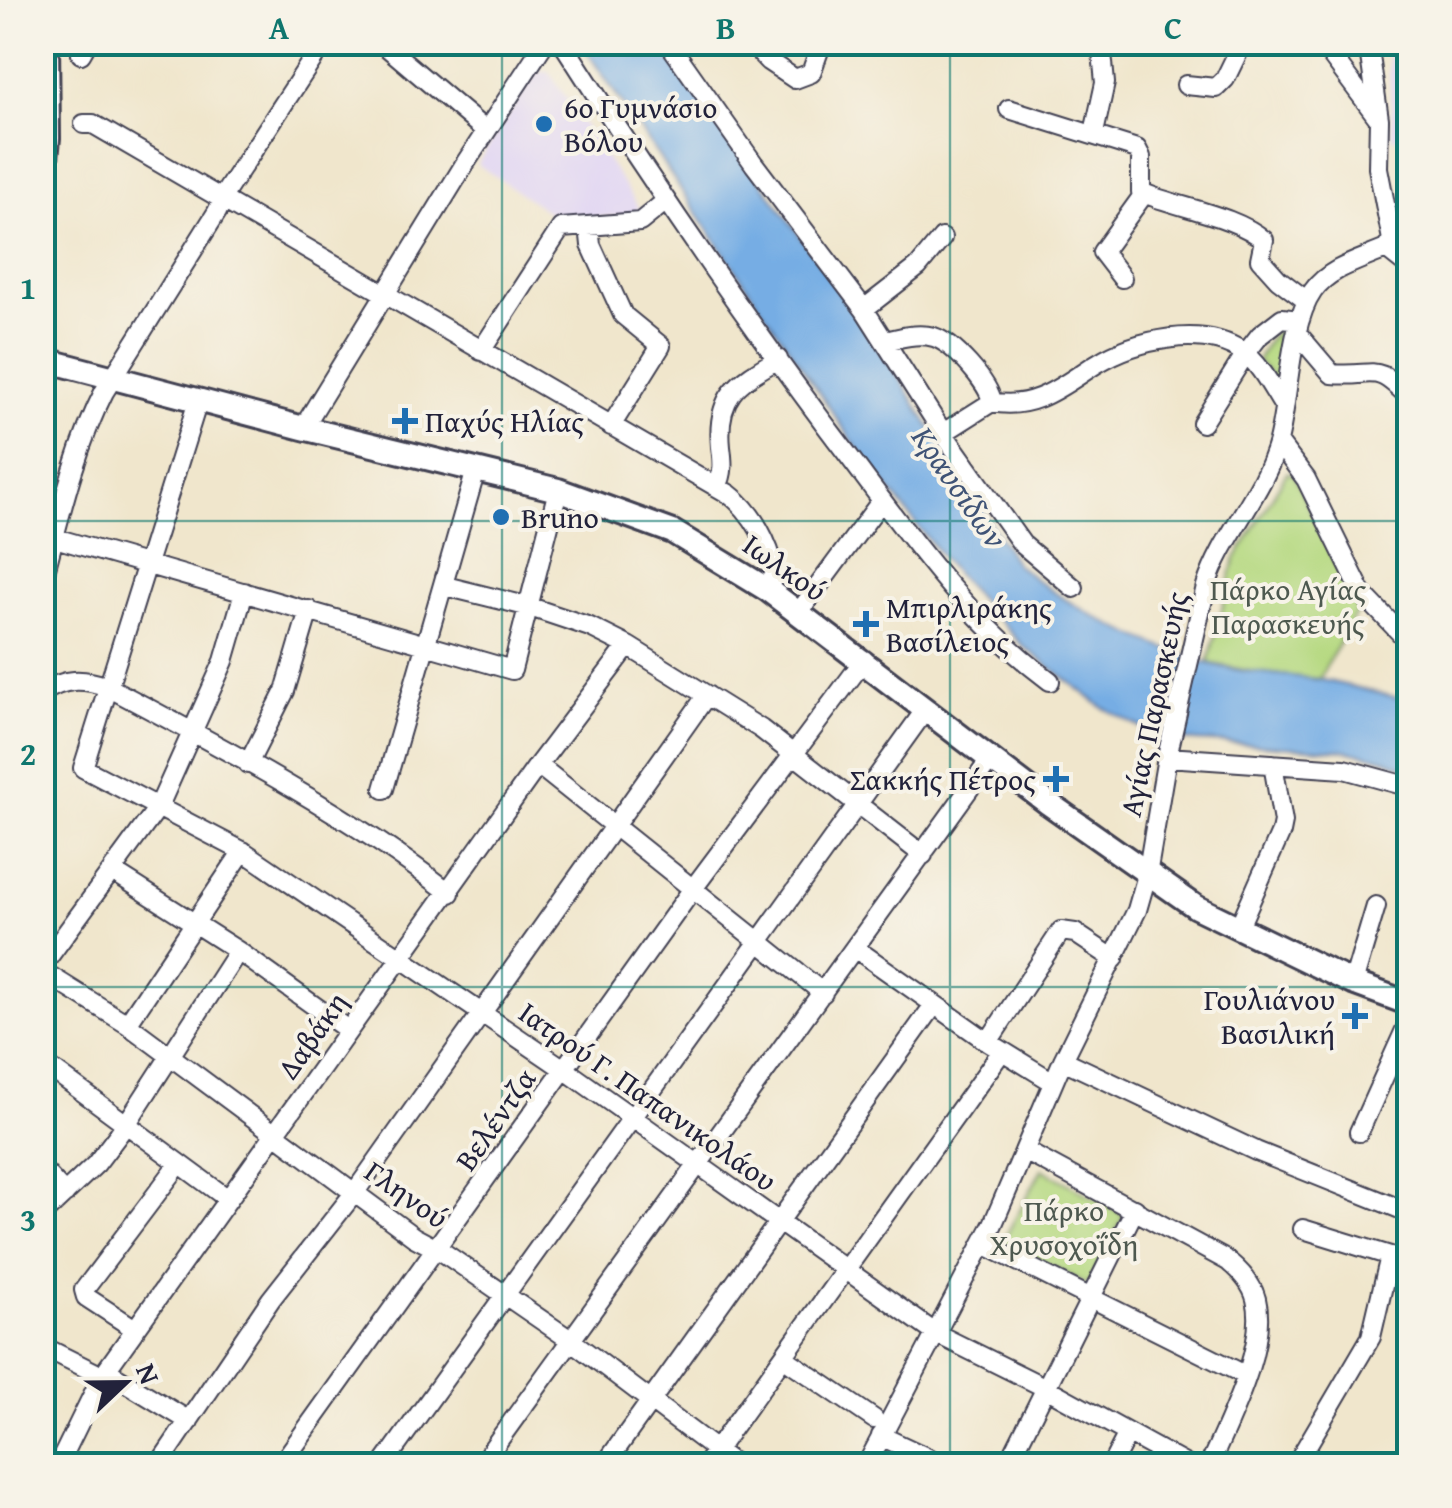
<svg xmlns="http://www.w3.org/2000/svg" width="1452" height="1508" font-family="'Gentium Book Plus',serif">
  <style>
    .built { fill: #e0d4f4 }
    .green { fill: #b6d981; stroke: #6c7e5e; stroke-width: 2.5 }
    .water { fill: #76ade4; stroke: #4c6890; stroke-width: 2.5 }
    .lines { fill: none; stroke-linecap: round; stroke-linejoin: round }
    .minor-casing { stroke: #413f51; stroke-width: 22 }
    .major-casing { stroke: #413f51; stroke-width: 28 }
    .minor { stroke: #fff; stroke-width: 18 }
    .major { stroke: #fff; stroke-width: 22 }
    .grid { fill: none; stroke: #0f766e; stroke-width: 2.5; stroke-opacity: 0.55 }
    .poi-dot { fill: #1f6fb2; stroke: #f7f3e8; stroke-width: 4 }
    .labels { text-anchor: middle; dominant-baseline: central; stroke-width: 8; stroke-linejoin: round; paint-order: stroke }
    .poi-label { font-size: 30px; fill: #22223b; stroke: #f7f3e8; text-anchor: start }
    .street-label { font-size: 30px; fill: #22223b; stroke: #f7f3e8 }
    .park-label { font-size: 30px; fill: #4e5950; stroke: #f7f3e8 }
    .water-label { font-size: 32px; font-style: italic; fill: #3f5376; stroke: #f7f3e8 }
    .neatline { fill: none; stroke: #0f766e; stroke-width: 4 }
    .grid-label { font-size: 32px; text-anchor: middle; font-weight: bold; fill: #0f766e }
  </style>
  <rect width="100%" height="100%" fill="#f7f3e8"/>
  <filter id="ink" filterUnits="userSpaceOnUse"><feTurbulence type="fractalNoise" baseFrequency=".01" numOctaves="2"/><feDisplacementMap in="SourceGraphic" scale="20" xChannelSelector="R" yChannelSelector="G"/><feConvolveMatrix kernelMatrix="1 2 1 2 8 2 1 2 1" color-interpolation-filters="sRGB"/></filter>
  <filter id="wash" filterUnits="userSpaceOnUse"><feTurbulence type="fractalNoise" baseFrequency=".0048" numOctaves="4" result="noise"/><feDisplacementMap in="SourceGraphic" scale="40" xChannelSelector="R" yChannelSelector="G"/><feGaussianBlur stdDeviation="2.25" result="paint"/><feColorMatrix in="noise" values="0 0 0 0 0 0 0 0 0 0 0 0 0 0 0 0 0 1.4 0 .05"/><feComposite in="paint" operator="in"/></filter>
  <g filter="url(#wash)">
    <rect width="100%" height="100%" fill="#f0e6cc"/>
    <path class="built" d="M1409 52V134L1393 139 1388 53Z
      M537 72H549L639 208 638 215 558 219 477 164Z"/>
    <path class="green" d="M1286 322H1292L1281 376 1275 380 1257 361 1269 339Z
      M1287 472 1293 474 1358 610 1319 679 1270 675 1208 663 1235 560Z
      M1042 1169 1124 1215 1088 1285 1003 1241Z"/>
    <path class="water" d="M581 43H663L890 363 1016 564C1070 609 1140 642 1207 663 1244 674 1283 673 1321 680 1349 685 1376 693 1404 699L1409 702V769L1382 758 1343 750 1163 739 1102 707 1024 647 948 565 857 448Z"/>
  </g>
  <g filter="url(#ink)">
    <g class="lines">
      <defs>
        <path id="minor" d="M381 42 486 131
          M562 42C652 183 747 322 848 455 909 536 968 621 1050 681
          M668 42 754 164 864 309 943 433 1022 544 1074 588
          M750 42 768 61 795 79 811 73 822 42
          M1321 42 1378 118
          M1368 42 1379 119 1378 168 1392 240 1386 249
          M81 54 88 42
          M1186 85 1216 88 1225 79 1243 42
          M1009 109 1137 149 1141 157V192C1178 208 1235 215 1264 240L1260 259 1278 279 1307 301
          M84 124H93L729 494C753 512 769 543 775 572L768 590
          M1094 133 1105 83 1101 42
          M589 226 591 245 623 315 661 346 611 426
          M1386 249 1410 268
          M1122 278 1102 252 1144 194
          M864 309 918 267 942 238
          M1298 334 1332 374C1377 378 1372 360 1410 398
          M886 341C901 337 918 333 934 337 953 343 989 383 992 402
          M481 351 561 228 640 222 666 201
          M198 401 83 768 246 853 564 1069 935 1333 1046 1388 1188 1466
          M1202 423 1246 353 1260 335 1282 318 1300 320
          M303 428 466 162 545 42
          M943 433 992 402C1034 411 1063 385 1096 364 1135 340 1202 324 1243 352 1260 363 1273 390 1284 407
          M1278 442 1306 479 1362 593 1410 643
          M717 487C724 473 723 462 721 447 716 395 737 383 778 359
          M55 538 512 670 558 490
          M42 583C59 520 74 451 104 392L217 212 227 190 324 42
          M445 586 530 607 590 627 628 646 761 729 923 855
          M799 612 882 500
          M42 693C64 678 83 678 108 687 225 749 345 811 450 893
          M1167 757 1344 769 1410 787
          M248 764 285 691 309 610
          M538 765 823 993
          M384 789 476 470
          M114 872 238 951 348 1030
          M1238 929 1281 832 1283 822 1273 764
          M856 949 988 1042 1053 1082
          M42 966 159 806 224 661 244 592
          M42 971 127 1024 414 1237 444 1253 569 1339 737 1466
          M1353 983 1376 906
          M127 1024 243 851
          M988 1042 1061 931 1075 933 1114 959
          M1063 1060 1256 1151 1410 1213
          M42 1062 228 1199
          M1359 1132 1410 1019
          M1025 1151 1228 1261C1240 1271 1252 1283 1256 1299 1268 1346 1228 1422 1209 1466
          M42 1169 65 1194
          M42 1215 96 1164 127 1123 238 951
          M1303 1229 1410 1262
          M983 1244 1245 1375
          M135 1329 86 1297 84 1290 179 1164
          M42 1346 102 1376
          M783 1357 874 1419
          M107 1371 189 1421
          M881 1436 945 1466
          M58 1466 102 1376 538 765 628 646
          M158 1466 271 1299 355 1192 707 695
          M280 1466 692 890 864 660
          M382 1466 926 709
          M480 1466 990 760
          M604 1466 934 1005
          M705 1466 1002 1051
          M866 1466 993 1224 1063 1060 1137 910 1147 875 1167 757 1206 586C1223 534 1264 493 1278 441 1289 399 1289 325 1313 291 1329 268 1361 260 1386 249
          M1007 1466 1135 1209
          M1111 1466 1128 1433
          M1295 1466 1371 1337 1390 1256"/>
        <path id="major" d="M42 201 48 138 47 42
          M42 359 303 428 558 490 673 532 768 590 1048 803 1196 907 1353 983 1410 1004"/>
      </defs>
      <use href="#minor" class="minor-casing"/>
      <use href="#major" class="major-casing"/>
      <use href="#minor" class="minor"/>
      <use href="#major" class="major"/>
    </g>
  </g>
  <path class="grid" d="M502 42V1466M950 42V1466M42 521H1410M42 987H1410"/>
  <g class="poi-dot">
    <circle cx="544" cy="124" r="10"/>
    <path d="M400 406h10v10h10v10h-10v10h-10v-10h-10v-10h10z"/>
    <circle cx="501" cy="517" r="10"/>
    <path d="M861 609h10v10h10v10h-10v10h-10v-10h-10v-10h10z"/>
    <path d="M1051 764h10v10h10v10h-10v10h-10v-10h-10v-10h10z"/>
    <path d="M1350 1001h10v10h10v10h-10v10h-10v-10h-10v-10h10z"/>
  </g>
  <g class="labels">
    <g class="poi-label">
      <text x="564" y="107">6ο Γυμνάσιο<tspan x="564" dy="34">Βόλου</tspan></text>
      <text x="425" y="421">Παχύς Ηλίας</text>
      <text x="521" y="517">Bruno</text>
      <text x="886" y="607">Μπιρλιράκης<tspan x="886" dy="34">Βασίλειος</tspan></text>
      <text x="1036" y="779" text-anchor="end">Σακκής Πέτρος</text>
      <text x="1335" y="999" text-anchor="end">Γουλιάνου<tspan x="1335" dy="34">Βασιλική</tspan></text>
    </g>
    <g class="street-label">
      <text transform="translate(785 567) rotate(35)">Ιωλκού</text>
      <text transform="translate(1153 704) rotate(-78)">Αγίας Παρασκευής</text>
      <text transform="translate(312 1035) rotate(-55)">Δαβάκη</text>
      <text transform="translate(648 1096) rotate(35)">Ιατρού Γ. Παπανικολάου</text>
      <text transform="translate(495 1119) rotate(-55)">Βελέντζα</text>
      <text transform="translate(407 1194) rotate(35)">Γληνού</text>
    </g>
    <g class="park-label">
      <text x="1288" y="589">Πάρκο Αγίας<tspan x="1288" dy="34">Παρασκευής</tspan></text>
      <text x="1064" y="1210">Πάρκο<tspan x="1064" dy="34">Χρυσοχοΐδη</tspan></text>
    </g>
    <g class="water-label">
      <text transform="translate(960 487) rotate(55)">Κραυσίδων</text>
    </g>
  </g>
  <rect width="1452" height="1508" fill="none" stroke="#f7f3e8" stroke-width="110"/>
  <g transform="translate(125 1383) rotate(68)" stroke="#f7f3e8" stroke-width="8" paint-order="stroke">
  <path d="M0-8L18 38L0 25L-18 38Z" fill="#22223b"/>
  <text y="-15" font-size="28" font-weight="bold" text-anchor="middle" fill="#22223b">N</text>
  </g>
  <rect x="55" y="55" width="1342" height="1398" class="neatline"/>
  <g class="grid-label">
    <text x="279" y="39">A</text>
    <text x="726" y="39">B</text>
    <text x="1173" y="39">C</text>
    <text x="28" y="299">1</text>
    <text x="28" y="765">2</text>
    <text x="28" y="1231">3</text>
  </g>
</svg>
